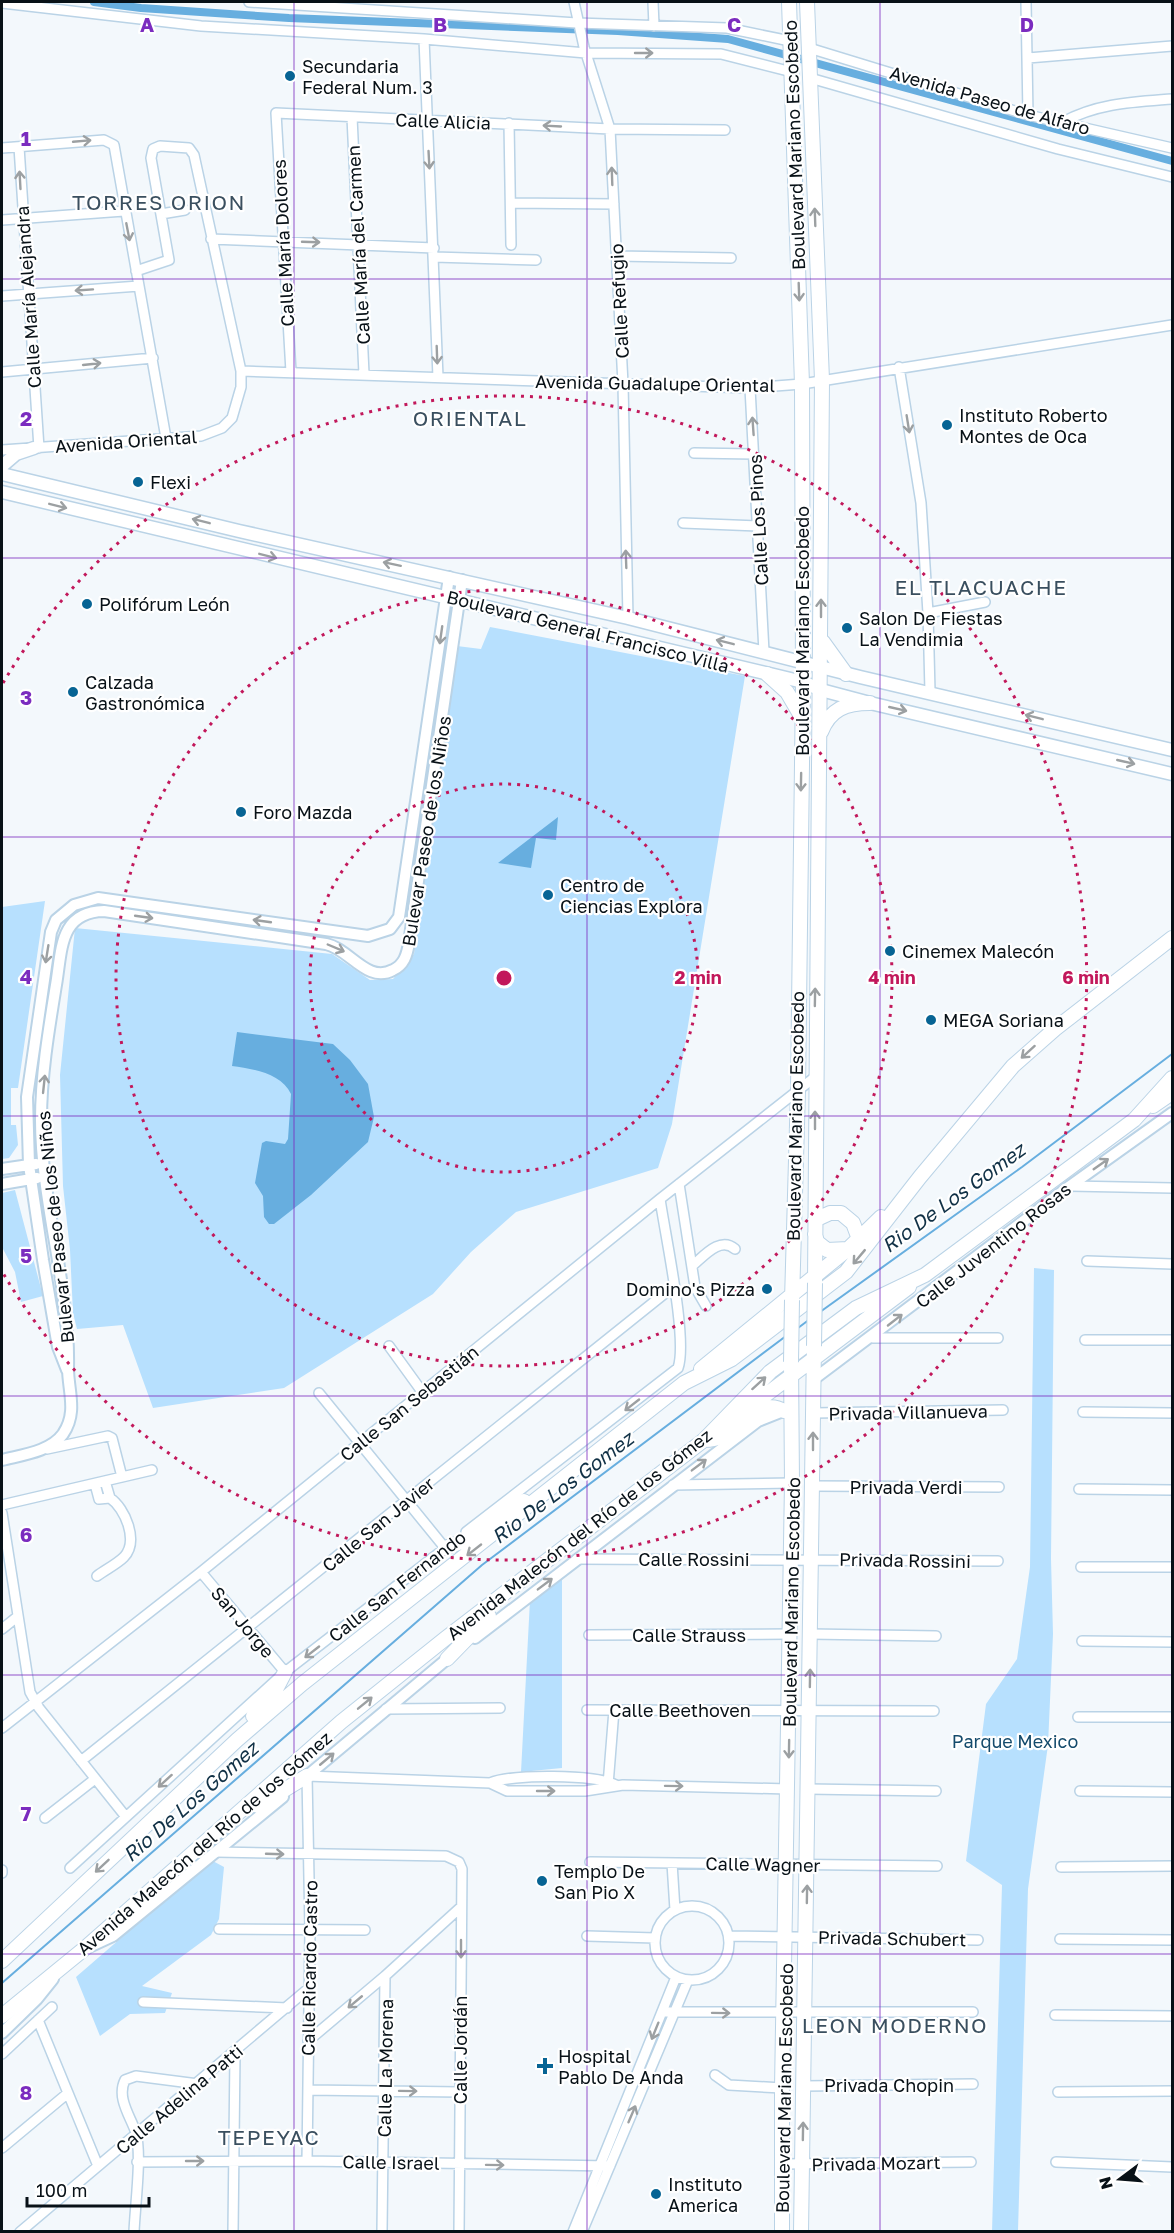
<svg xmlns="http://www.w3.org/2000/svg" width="1174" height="2233" font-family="'Golos Text',sans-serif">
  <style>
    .green { fill: #b7e0fe }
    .water { fill: #67aedf }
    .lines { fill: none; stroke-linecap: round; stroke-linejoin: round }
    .stream { stroke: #67aedf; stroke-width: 2 }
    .canal { stroke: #67aedf; stroke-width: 8 }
    .minor-casing { stroke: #bad3e6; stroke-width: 12 }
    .tertiary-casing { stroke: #bad3e6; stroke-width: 14 }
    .secondary-casing { stroke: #bad3e6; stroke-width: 15 }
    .primary-casing { stroke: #bad3e6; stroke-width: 16 }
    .minor { stroke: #fff; stroke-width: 9 }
    .tertiary { stroke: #fff; stroke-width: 10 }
    .secondary { stroke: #fff; stroke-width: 12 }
    .primary { stroke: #fff; stroke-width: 14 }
    .primary-bridge-casing { stroke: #bad3e6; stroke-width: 16; stroke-linecap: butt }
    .primary-bridge { stroke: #fff; stroke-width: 14 }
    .oneway { stroke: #9ca0a2 }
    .grid { fill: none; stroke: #7b2cbf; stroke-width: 1.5; stroke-opacity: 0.55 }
    .ring { fill: none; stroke: #c2185b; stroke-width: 3; stroke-dasharray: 3 6 }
    .poi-dot { fill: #076494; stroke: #fff; stroke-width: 2 }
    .labels { text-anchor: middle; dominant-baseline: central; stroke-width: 4.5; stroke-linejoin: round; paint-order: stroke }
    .poi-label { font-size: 18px; fill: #081117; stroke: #fff; text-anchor: start }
    .street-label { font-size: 18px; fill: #081117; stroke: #fff }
    .park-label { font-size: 18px; fill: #154b6c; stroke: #fff }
    .water-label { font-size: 20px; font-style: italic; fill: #113146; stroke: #fff }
    .quarter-label { font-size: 21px; letter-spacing: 1.5px; fill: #3a4f5f; stroke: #fff }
    .grid-label { font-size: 20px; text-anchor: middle; font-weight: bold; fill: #7b2cbf; stroke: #fff; stroke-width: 4.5; stroke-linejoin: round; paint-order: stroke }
    .centre { fill: #c2185b; stroke: #fff; stroke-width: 3 }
    .ring-label { font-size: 18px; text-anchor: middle; font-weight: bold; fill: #c2185b; stroke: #fff; stroke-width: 4.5; stroke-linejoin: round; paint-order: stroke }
  </style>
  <rect width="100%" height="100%" fill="#f3f8fc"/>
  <path class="green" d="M490 627 745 676 672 1124 658 1168 516 1212 471 1252 433 1294 284 1388 153 1408 123 1325 77 1329 73 1313 70 1250 63 1186 60 1075 75 928 332 954 370 980 393 979 414 954 457 646 481 649Z
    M45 901 18 1088H11V1125H16L18 1145 9 1158 2 1159V907Z
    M15 1190 43 1296 21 1302 15 1272 2 1247V1193Z
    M1034 1268 1054 1270 1051 1559 1053 1634 1048 1745 1028 1889 1018 2231 992 2232 1002 1885 966 1861 986 1704 1017 1659 1030 1567Z
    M562 1574V1768L521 1772 530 1600Z
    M211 1860 224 1867 219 1919 211 1935 142 1986 172 1993 165 2013 130 2014 100 2036 76 1977Z"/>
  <path class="water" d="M558 817 556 840 536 838 531 868 498 863Z
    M237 1032 333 1044 350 1060 368 1084 374 1117 368 1142 311 1195 274 1224H269L264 1217 263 1196 255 1183 262 1143 266 1141 285 1144 288 1139 291 1094C281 1073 253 1069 232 1066Z"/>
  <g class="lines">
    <path class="stream" d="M820 1312 1022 1167 1172 1054
      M798 1328 810 1319
      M2 1983 482 1565 786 1336"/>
    <path class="canal" d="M94 2 141 8 289 18 618 31 728 39 1172 161"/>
    <defs>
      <path id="minor" d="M249 2 577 23 727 28 790 41
        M574 2 584 47 610 129 623 384 628 618
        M653 2 654 26
        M1026 2 1028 115
        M2 3 201 26 424 39 586 53 721 54 792 72
        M424 39 438 377
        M809 48 1028 115 1172 148
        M1028 58 1172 46
        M810 78 1058 149 1172 177
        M352 117 364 374
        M1063 122C1098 103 1134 102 1172 99
        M509 123 511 245
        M19 147 39 448
        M2 148 104 140 114 145 166 438
        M511 203 614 204
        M161 214 185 210
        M2 220 124 211
        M211 239 434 248
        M617 256 731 258
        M434 257 536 260
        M2 296 139 286
        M899 367 921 503 928 613 930 692
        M241 371 750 388 802 384 1172 325
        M2 372 153 358
        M291 372 276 113 610 129 725 130
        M750 388 764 652
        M2 450 201 436 222 428 232 418 241 387V371L194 155 189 148 160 146 153 149 151 158 169 260 136 271
        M694 453 754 454
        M683 523 758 526
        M928 613 985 602
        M679 1184 695 1287 706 1306
        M1070 1186 1172 1188
        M1087 1261 1172 1264
        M692 1266C704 1256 720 1236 735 1249
        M873 1338H998
        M1085 1340H1172
        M389 1346 423 1393
        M319 1393 445 1548
        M1083 1412 1172 1413
        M814 1413 1003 1410
        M47 1449 108 1436 112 1438 122 1477
        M95 1484 99 1499 110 1498
        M673 1485 792 1483
        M813 1486 999 1487
        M1079 1489 1172 1490
        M2 1505 152 1470
        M2 1513 30 1692 39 1708 126 1817
        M466 1532 678 1368C688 1340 665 1234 660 1199
        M577 1559 998 1561
        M1081 1567H1172
        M201 1572 285 1672
        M97 1576C105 1570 117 1564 124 1557 139 1541 125 1508 110 1498L105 1481
        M2 1629 17 1617
        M810 1634 936 1636
        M589 1635 790 1634
        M1082 1641 1172 1642
        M386 1709 500 1708
        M587 1710 934 1711
        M1078 1717H1172
        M2 1728 201 1572 660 1199 815 1077
        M81 1761 674 1286
        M490 1783 507 1791H585L623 1785 788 1789
        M608 1785 614 1710
        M808 1789 936 1791
        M1080 1791 1172 1792
        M45 1818 95 1779
        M216 1852 446 1856 459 1862 462 1869 459 2232
        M590 1862 937 1866
        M672 1863 675 1910
        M1061 1867 1172 1866
        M70 1868 285 1672 448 1546
        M2 1870V1873
        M655 1943a37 37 0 1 1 74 0a37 37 0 1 1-74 0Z
        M219 1929 365 1930
        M587 1936 655 1938
        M729 1936 978 1940
        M1060 1939 1172 1940
        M143 2002 287 2008
        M663 2012H973
        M1055 2015 1172 2016
        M38 2020 98 2166
        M308 2041 385 1976 461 1907
        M2 2054 52 2007
        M715 2075 729 2085 782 2088
        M804 2086 973 2084
        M308 2090 460 2092
        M1058 2092 1172 2091
        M2 2148 68 2093
        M307 2161 310 1930 307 1776 490 1783C512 1774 594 1774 616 1785
        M137 2162 307 2161 610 2166
        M1056 2162 1172 2167
        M782 2164 971 2162
        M20 2232 309 1988
        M134 2232C135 2206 142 2156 136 2133 131 2117 116 2098 125 2080L136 2076 198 2084
        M233 2232 235 2053
        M382 2232 385 1976
        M573 2232 676 1977
        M582 2232 688 1980"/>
      <path id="tertiary" d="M2 1169 36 1164
        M2 1184 37 1178
        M67 1370 58 1347 43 1260 29 1165 27 1097 51 932 56 920 74 905 98 898 368 936 390 929 399 917 449 577
        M814 1379 1070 1186 1172 1113
        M2 1460C21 1455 50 1452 63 1434 78 1412 68 1391 68 1368 70 1285 41 1203 41 1120 41 1075 49 1028 56 985 62 950 59 912 104 911L326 944C350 949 367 984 393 970 404 965 407 955 409 943L462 580
        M475 1638 758 1421 783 1411
        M301 1781 453 1654
        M87 1948 113 1936 283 1797
        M2 2033 37 1999 53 1979"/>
      <path id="secondary" d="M2 466 16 454 34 448
        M2 474 239 531 628 618 860 677 1172 750
        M2 492 803 682 821 690 870 703 1172 774"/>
      <path id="primary" d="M789 2 802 384 803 682 798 1090 792 1300
        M807 2 822 380 815 1283
        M823 642 846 674
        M767 674 787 692 801 716
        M821 732C830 709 846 703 870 703
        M1153 1106 1172 1093
        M815 1220 830 1213H841L853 1223 859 1239
        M815 1234 817 1242 827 1250 848 1249
        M701 1369 848 1249 881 1217
        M726 1425 909 1287
        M704 1440C710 1440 717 1439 723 1436 742 1426 760 1397 784 1411
        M445 1548 464 1541 524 1501
        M447 1659 489 1616
        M253 1716 273 1695 285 1672
        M258 1806 307 1776
        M2 1961 237 1740 302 1684 684 1383 732 1359 846 1272 920 1177 1013 1066 1055 1029 1172 938
        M2 2016 84 1949 341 1722 446 1638 704 1440 770 1372 856 1308 925 1275 1134 1120 1172 1078
        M782 2232V2088L792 1483 791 1362
        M801 2232 814 1346"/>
    </defs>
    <use href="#minor" class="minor-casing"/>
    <use href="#tertiary" class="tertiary-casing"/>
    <use href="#secondary" class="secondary-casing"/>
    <use href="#primary" class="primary-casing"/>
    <use href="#minor" class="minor"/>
    <use href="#tertiary" class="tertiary"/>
    <use href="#secondary" class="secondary"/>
    <use href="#primary" class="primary"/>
    <defs>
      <path id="primary-bridge" d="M814 1346 815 1283
        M791 1362 792 1300"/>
    </defs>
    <use href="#primary-bridge" class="primary-bridge-casing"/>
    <use href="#primary-bridge" class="primary-bridge"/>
  </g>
  <defs><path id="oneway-shaft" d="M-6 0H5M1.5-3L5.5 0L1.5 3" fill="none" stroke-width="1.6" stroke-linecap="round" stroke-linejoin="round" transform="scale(1.5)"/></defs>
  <g class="oneway">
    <use href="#oneway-shaft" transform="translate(644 53)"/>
    <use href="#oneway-shaft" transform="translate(552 126) rotate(-177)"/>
    <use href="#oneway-shaft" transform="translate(82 141) rotate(-5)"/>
    <use href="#oneway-shaft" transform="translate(429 160) rotate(87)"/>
    <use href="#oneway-shaft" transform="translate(612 176) rotate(-92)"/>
    <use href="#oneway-shaft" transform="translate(20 180) rotate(-93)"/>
    <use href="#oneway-shaft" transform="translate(815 217) rotate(-92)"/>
    <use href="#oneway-shaft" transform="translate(128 232) rotate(79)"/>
    <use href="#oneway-shaft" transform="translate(311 242) rotate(2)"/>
    <use href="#oneway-shaft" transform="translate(84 290) rotate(176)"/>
    <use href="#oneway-shaft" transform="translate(799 292) rotate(88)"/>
    <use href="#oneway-shaft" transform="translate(437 355) rotate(88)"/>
    <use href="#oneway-shaft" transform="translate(92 364) rotate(-6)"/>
    <use href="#oneway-shaft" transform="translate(908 424) rotate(81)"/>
    <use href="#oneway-shaft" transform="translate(753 426) rotate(-94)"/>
    <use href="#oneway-shaft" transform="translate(58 506) rotate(14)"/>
    <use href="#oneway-shaft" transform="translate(201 521) rotate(-166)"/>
    <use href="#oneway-shaft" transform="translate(268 556) rotate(14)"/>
    <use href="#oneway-shaft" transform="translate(626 559) rotate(-92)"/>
    <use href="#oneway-shaft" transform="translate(392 564) rotate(-168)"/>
    <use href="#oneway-shaft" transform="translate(821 608) rotate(-90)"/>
    <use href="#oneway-shaft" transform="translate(441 635) rotate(98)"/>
    <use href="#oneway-shaft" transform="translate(725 642) rotate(-166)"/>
    <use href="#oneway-shaft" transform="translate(898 709) rotate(13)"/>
    <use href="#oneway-shaft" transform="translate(1034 717) rotate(-166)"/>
    <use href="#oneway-shaft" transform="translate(1126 762) rotate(13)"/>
    <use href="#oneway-shaft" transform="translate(801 782) rotate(91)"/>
    <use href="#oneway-shaft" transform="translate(144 917) rotate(8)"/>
    <use href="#oneway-shaft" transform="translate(262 921) rotate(-172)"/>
    <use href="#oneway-shaft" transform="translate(336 948) rotate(23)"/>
    <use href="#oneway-shaft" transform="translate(47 954) rotate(99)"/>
    <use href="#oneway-shaft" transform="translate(815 997) rotate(-89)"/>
    <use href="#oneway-shaft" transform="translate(1028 1052) rotate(138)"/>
    <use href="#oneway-shaft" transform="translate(44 1084) rotate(-84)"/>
    <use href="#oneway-shaft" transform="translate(815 1120) rotate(-90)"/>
    <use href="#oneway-shaft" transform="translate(1101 1164) rotate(-35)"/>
    <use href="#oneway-shaft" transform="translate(859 1257) rotate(130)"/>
    <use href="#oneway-shaft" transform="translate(895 1320) rotate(-38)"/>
    <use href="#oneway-shaft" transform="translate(759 1383) rotate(-42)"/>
    <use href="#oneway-shaft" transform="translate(632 1405) rotate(142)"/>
    <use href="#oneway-shaft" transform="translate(813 1441) rotate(-90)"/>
    <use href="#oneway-shaft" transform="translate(699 1465) rotate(-37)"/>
    <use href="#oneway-shaft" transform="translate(474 1550) rotate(142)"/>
    <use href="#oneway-shaft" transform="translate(545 1584) rotate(-37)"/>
    <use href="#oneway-shaft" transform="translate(312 1652) rotate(142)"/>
    <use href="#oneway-shaft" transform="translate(810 1678) rotate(-89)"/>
    <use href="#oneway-shaft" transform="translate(365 1703) rotate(-39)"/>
    <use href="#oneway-shaft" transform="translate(789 1749) rotate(91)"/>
    <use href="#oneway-shaft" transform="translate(327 1759) rotate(-40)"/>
    <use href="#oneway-shaft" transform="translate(165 1781) rotate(138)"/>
    <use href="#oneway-shaft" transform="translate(674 1786) rotate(1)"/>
    <use href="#oneway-shaft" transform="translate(546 1791)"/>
    <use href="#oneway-shaft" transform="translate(275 1854) rotate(2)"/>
    <use href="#oneway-shaft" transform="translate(102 1866) rotate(137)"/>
    <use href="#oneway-shaft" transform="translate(807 1894) rotate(-89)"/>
    <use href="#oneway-shaft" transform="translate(461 1949) rotate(90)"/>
    <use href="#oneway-shaft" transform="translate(355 2002) rotate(140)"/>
    <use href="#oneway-shaft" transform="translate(721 2013) rotate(1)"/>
    <use href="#oneway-shaft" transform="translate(655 2031) rotate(112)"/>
    <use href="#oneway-shaft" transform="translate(408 2091) rotate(1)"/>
    <use href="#oneway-shaft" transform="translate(632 2114) rotate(-67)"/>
    <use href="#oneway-shaft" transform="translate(803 2131) rotate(-89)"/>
    <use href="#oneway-shaft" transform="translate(195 2161)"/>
    <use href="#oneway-shaft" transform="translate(495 2165) rotate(1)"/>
  </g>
  <path class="grid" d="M294 2V2232M587 2V2232M880 2V2232M2 279H1172M2 558H1172M2 837H1172M2 1116H1172M2 1396H1172M2 1675H1172M2 1954H1172"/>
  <g class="ring">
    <circle cx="504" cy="978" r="194"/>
    <circle cx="504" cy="978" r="388"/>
    <path d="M3 683A582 582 0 1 1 3 1273"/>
  </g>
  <g class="poi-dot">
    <circle cx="290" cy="76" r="6"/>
    <circle cx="947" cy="425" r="6"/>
    <circle cx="138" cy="482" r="6"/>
    <circle cx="87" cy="604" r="6"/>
    <circle cx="847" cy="628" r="6"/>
    <circle cx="73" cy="692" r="6"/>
    <circle cx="241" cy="812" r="6"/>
    <circle cx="548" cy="895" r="6"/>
    <circle cx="890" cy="951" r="6"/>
    <circle cx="931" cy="1020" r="6"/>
    <circle cx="767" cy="1289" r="6"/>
    <circle cx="542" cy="1881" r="6"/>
    <path d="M542 2057h6v6h6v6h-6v6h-6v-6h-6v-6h6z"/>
    <circle cx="656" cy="2194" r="6"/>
  </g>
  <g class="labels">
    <g class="poi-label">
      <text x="302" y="66">Secundaria<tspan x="302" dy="21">Federal Num. 3</tspan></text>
      <text x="959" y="415">Instituto Roberto<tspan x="959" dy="21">Montes de Oca</tspan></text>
      <text x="150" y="482">Flexi</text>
      <text x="99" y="604">Polifórum León</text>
      <text x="859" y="618">Salon De Fiestas<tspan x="859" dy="21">La Vendimia</tspan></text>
      <text x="85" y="682">Calzada<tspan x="85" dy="21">Gastronómica</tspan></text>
      <text x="253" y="812">Foro Mazda</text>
      <text x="560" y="885">Centro de<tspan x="560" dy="21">Ciencias Explora</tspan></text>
      <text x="902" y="951">Cinemex Malecón</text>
      <text x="943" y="1020">MEGA Soriana</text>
      <text x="755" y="1289" text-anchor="end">Domino's Pizza</text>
      <text x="554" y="1871">Templo De<tspan x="554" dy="21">San Pio X</tspan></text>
      <text x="558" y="2056">Hospital<tspan x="558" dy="21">Pablo De Anda</tspan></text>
      <text x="668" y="2184">Instituto<tspan x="668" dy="21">America</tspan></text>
    </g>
    <g class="street-label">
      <text transform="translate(990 100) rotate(16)">Avenida Paseo de Alfaro</text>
      <text transform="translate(443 121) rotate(2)">Calle Alicia</text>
      <text transform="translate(794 145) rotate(-92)">Boulevard Mariano Escobedo</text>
      <text transform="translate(283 243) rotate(-93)">Calle María Dolores</text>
      <text transform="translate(358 245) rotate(-93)">Calle María del Carmen</text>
      <text transform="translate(28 297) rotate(-94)">Calle María Alejandra</text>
      <text transform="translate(619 301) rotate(-93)">Calle Refugio</text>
      <text transform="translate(655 383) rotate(1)">Avenida Guadalupe Oriental</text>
      <text transform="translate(126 441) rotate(-4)">Avenida Oriental</text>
      <text transform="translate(758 520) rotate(-93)">Calle Los Pinos</text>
      <text transform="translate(588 631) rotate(14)">Boulevard General Francisco Villa</text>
      <text transform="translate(802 631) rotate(-90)">Boulevard Mariano Escobedo</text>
      <text transform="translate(426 831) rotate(-81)">Bulevar Paseo de los Niños</text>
      <text transform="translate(795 1116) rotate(-89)">Boulevard Mariano Escobedo</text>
      <text transform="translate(55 1227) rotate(-96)">Bulevar Paseo de los Niños</text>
      <text transform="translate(993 1245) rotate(-38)">Calle Juventino Rosas</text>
      <text transform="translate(409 1403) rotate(-39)">Calle San Sebastián</text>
      <text transform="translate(908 1412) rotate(-1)">Privada Villanueva</text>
      <text x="906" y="1487">Privada Verdi</text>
      <text transform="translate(378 1524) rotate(-39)">Calle San Javier</text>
      <text transform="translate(579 1534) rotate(-38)">Avenida Malecón del Río de los Gómez</text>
      <text x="694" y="1559">Calle Rossini</text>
      <text transform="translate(905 1560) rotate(1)">Privada Rossini</text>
      <text transform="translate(397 1586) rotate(-38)">Calle San Fernando</text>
      <text transform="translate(791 1602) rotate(-89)">Boulevard Mariano Escobedo</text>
      <text transform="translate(243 1622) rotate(50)">San Jorge</text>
      <text x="689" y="1635">Calle Strauss</text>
      <text x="680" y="1710">Calle Beethoven</text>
      <text transform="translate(204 1843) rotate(-41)">Avenida Malecón del Río de los Gómez</text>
      <text transform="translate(763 1864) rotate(1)">Calle Wagner</text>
      <text transform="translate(892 1938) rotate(1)">Privada Schubert</text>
      <text transform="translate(309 1968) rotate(-89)">Calle Ricardo Castro</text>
      <text transform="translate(460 2050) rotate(-90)">Calle Jordán</text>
      <text transform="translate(385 2068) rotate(-89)">Calle La Morena</text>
      <text x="889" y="2085">Privada Chopin</text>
      <text transform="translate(784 2088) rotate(-89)">Boulevard Mariano Escobedo</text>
      <text transform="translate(179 2099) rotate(-40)">Calle Adelina Patti</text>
      <text transform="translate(391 2162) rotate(1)">Calle Israel</text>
      <text transform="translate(876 2163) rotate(-1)">Privada Mozart</text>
    </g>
    <g class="park-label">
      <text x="1015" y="1741">Parque Mexico</text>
    </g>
    <g class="water-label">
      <text transform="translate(953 1197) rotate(-36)">Rio De Los Gomez</text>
      <text transform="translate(562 1487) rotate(-37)">Rio De Los Gomez</text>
      <text transform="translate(190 1801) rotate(-41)">Rio De Los Gomez</text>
    </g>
    <g class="quarter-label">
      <text x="159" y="202">TORRES ORION</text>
      <text x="470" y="418">ORIENTAL</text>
      <text x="981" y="587">EL TLACUACHE</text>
      <text x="895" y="2025">LEON MODERNO</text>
      <text x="269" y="2137">TEPEYAC</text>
    </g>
  </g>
  <g class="grid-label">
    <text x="147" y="32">A</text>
    <text x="440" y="32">B</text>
    <text x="734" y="32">C</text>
    <text x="1027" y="32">D</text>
    <text x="26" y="146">1</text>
    <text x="26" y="426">2</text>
    <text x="26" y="705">3</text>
    <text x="26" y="984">4</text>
    <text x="26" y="1263">5</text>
    <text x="26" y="1542">6</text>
    <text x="26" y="1821">7</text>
    <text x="26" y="2100">8</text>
  </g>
  <circle cx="504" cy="978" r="9" class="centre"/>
  <g class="ring-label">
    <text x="698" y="984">2 min</text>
    <text x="892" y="984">4 min</text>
    <text x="1086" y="984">6 min</text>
  </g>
  <rect width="1174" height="2233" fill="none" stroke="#081117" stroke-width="6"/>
  <g transform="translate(1120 2179) rotate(254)" stroke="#ffffff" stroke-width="4.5" paint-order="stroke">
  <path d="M0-4.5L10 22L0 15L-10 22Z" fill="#081117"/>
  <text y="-9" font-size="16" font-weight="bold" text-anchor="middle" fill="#081117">N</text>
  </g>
  <path d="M27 2197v9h122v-9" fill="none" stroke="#081117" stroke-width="3"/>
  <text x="36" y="2197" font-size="18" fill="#081117" stroke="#ffffff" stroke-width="4.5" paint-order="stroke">100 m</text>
</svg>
